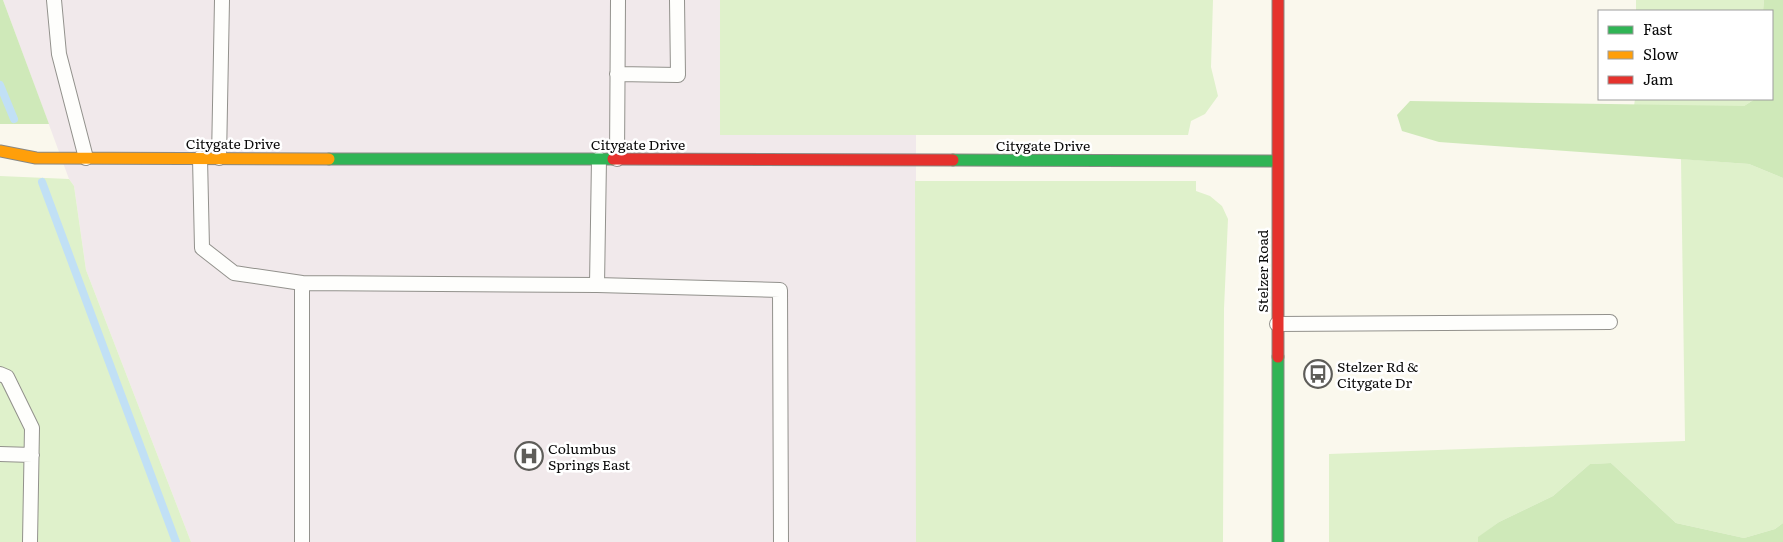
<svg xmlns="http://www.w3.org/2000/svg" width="1783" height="542" font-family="Literata,serif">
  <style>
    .industrial { fill: #f1e9eb }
    .green { fill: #dff1cb }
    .forest { fill: #cfe9b9 }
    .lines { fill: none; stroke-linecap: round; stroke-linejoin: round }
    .stream { stroke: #c1e0f5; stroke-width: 8 }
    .lane-casing { stroke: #92918c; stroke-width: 16 }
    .fast-casing { stroke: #898883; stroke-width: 13 }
    .slow-casing { stroke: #898883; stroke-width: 13 }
    .jam-casing { stroke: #898883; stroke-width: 13 }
    .lane { stroke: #fefefc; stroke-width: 14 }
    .fast { stroke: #30b455; stroke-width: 11 }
    .slow { stroke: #ff9f0a; stroke-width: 11 }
    .jam { stroke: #e5322d; stroke-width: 11 }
    .labels { text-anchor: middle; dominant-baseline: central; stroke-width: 5; stroke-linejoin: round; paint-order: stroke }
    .street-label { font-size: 14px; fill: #0a0a0a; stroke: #fff }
    .poi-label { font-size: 14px; fill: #0a0a0a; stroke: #fff; text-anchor: start }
  </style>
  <rect width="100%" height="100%" fill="#faf8ed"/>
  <path class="industrial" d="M3 0H720V135L916 134V542H191L86 270 74 186 69 179Z"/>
  <path class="green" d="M720 0H1213L1211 67 1218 96 1205 114 1191 121 1188 135H720Z
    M1636 0H1764L1763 11H1636Z
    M1635 99H1755L1744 106H1634Z
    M1681 159 1749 164 1783 178V523L1775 529 1744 538 1676 523 1611 463 1590 464 1553 496 1499 522 1479 537 1478 542H1329V454L1685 441Z
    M0 176 69 179 74 186 86 270 191 542H0Z
    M915 181H1196V191L1210 196 1222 206 1228 219 1224 309 1223 542H916Z"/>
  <path class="forest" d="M0 0H3L49 124H0Z
    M1764 0H1783V178L1749 164 1439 142 1402 131 1397 115 1410 101 1744 106 1755 99H1772V11H1763Z
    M1611 463 1676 523 1744 538 1775 529 1783 523V542H1478V537L1499 522 1553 496 1590 464Z"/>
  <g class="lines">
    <path class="stream" d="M0 85 14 119
      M42 182 176 542"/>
    <defs>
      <path id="lane" d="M54 0 59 54 86 158
        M617 74 678 75 677 0
        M200 158 202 248 234 273 302 283
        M219 158 222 0
        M617 159 618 0
        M597 285 599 159
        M1277 324 1610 322
        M0 374 7 377 32 428 30 542
        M0 454 32 455
        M302 542V283L597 285 780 290 781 542"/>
      <path id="fast" d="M329 159H613
        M953 160 1277 161
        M1278 357V542"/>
      <path id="slow" d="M0 151 36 158 329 159"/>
      <path id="jam" d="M1278 0V357
        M613 159 953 160"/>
    </defs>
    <use href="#lane" class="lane-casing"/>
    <use href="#fast" class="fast-casing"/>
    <use href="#slow" class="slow-casing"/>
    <use href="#jam" class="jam-casing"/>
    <use href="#lane" class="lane"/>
    <use href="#fast" class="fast"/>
    <use href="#slow" class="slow"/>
    <use href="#jam" class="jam"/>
  </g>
  <defs>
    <symbol id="bus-ring" viewBox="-11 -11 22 22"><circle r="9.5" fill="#fff" stroke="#5e5d59" stroke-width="1.5"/><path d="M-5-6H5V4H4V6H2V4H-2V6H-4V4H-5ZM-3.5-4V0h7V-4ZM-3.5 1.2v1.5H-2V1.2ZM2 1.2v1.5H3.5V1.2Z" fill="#5e5d59"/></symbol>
    <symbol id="hospital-ring" viewBox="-11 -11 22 22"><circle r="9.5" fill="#fff" stroke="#5e5d59" stroke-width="1.5"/><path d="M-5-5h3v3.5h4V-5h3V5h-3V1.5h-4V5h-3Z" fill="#5e5d59"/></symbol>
  </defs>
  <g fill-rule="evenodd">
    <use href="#bus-ring" x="1302" y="358" width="32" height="32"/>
    <use href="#hospital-ring" x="513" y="440" width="32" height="32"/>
  </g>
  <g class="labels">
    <g class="street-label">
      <text x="233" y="143">Citygate Drive</text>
      <text x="638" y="144">Citygate Drive</text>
      <text x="1043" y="145">Citygate Drive</text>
      <text transform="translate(1262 271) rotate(-90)">Stelzer Road</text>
    </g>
    <g class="poi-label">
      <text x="1337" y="366">Stelzer Rd &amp;<tspan x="1337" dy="16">Citygate Dr</tspan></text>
      <text x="548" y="448">Columbus<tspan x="548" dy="16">Springs East</tspan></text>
    </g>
  </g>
  <rect x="1598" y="10" width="175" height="90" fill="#ffffff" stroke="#9d9d9d"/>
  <rect x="1608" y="26" width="25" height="8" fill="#30b455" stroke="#9d9d9d"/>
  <text x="1643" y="35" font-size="15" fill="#0a0a0a">Fast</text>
  <rect x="1608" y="51" width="25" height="8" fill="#ff9f0a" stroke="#9d9d9d"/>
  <text x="1643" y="60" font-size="15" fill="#0a0a0a">Slow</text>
  <rect x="1608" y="76" width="25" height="8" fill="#e5322d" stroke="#9d9d9d"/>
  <text x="1643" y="85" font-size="15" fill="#0a0a0a">Jam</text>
</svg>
